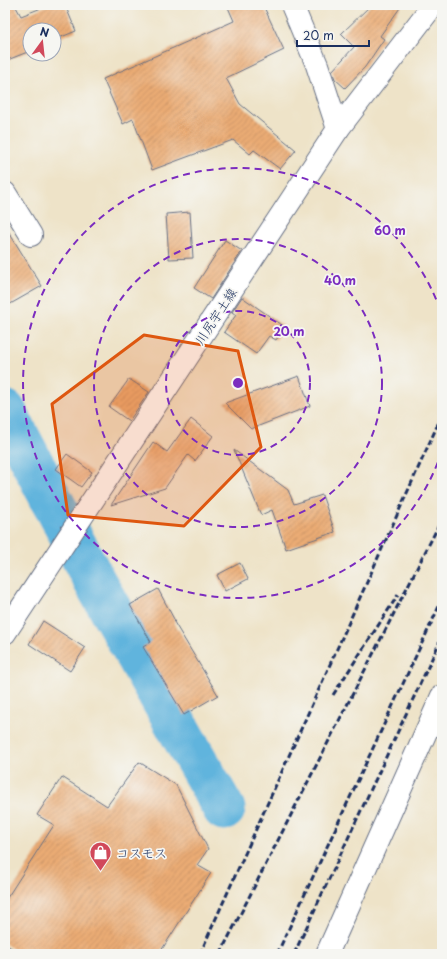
<svg xmlns="http://www.w3.org/2000/svg" width="447" height="959" font-family="'Playpen Sans','Klee One',sans-serif">
  <style>
    .lines { fill: none; stroke-linecap: round; stroke-linejoin: round }
    .river { stroke: #61b4dd; stroke-width: 43 }
    .building { fill: url(#building-hatch) }
    .minor-casing { stroke: #656e83; stroke-width: 24 }
    .major-casing { stroke: #656e83; stroke-width: 24 }
    .minor { stroke: #fff; stroke-width: 22 }
    .major { stroke: #fff; stroke-width: 22 }
    .rail { stroke: #1b2f5e; stroke-width: 3; stroke-dasharray: 6 3; stroke-linecap: butt }
    .marked { fill: #de5710; fill-opacity: 0.2; stroke: #de5710; stroke-width: 3; stroke-linejoin: round }
    .ring { fill: none; stroke: #7b2cbf; stroke-width: 2; stroke-dasharray: 7 5 }
    .labels { text-anchor: middle; dominant-baseline: central; stroke-width: 3.5; stroke-linejoin: round; paint-order: stroke }
    .street-label { font-size: 13px; fill: #1b2f5e; stroke: #f6f6f2 }
    .poi-label { font-size: 13px; fill: #1b2f5e; stroke: #f6f6f2; text-anchor: start }
    .centre { fill: #7b2cbf; stroke: #f6f6f2; stroke-width: 2 }
    .ring-label { font-size: 12px; text-anchor: middle; font-weight: bold; fill: #7b2cbf; stroke: #f6f6f2; stroke-width: 3.5; stroke-linejoin: round; paint-order: stroke }
  </style>
  <defs>
    <pattern id="building-hatch" width="6" height="6" patternUnits="userSpaceOnUse"><rect width="6" height="6" fill="#ebac74"/><path d="M-1 1l2-2M0 6l6-6M5 7l2-2" fill="none" stroke="#be8c62"/></pattern>
  </defs>
  <rect width="100%" height="100%" fill="#f6f6f2"/>
  <filter id="ink" filterUnits="userSpaceOnUse"><feTurbulence type="fractalNoise" baseFrequency=".025" numOctaves="2"/><feDisplacementMap in="SourceGraphic" scale="8" xChannelSelector="R" yChannelSelector="G"/><feConvolveMatrix kernelMatrix="1 2 1 2 8 2 1 2 1" color-interpolation-filters="sRGB"/></filter>
  <filter id="wash" filterUnits="userSpaceOnUse"><feTurbulence type="fractalNoise" baseFrequency=".012" numOctaves="4" result="noise"/><feDisplacementMap in="SourceGraphic" scale="16" xChannelSelector="R" yChannelSelector="G"/><feGaussianBlur stdDeviation="0.9" result="paint"/><feColorMatrix in="noise" values="0 0 0 0 0 0 0 0 0 0 0 0 0 0 0 0 0 1.4 0 .05"/><feComposite in="paint" operator="in"/></filter>
  <g filter="url(#wash)">
    <rect width="100%" height="100%" fill="#eee3c8"/>
    <g class="lines">
      <path class="river" d="M5 411 96 584 224 809"/>
    </g>
    <g id="blocks">
      <path class="building" d="M5 5H15L21 16 49 5H65L76 31 54 40V30H30V51L5 61Z
        M227 5H263L284 50 226 78 240 104 296 150 280 169 254 150 250 154 233 140 152 170 133 119 123 124 103 79 234 21Z
        M371 5H402L380 36 384 39 365 67 345 88 335 79 332 71 354 47 341 34Z
        M190 212 193 258 169 259 166 214Z
        M5 226 42 286 5 307Z
        M225 240 242 251 211 299 194 288Z
        M242 297 285 327 276 340 269 336 256 354 224 332 236 315 232 312Z
        M299 376 310 406 251 429 225 403Z
        M129 379 149 392 129 421 109 407Z
        M191 419 213 436 195 461 188 455 165 488 111 505 153 442 167 452Z
        M234 450 288 490 294 504 322 495 335 532 286 549 272 510 261 515Z
        M67 454 92 472 81 487 56 469Z
        M240 563 248 579 225 591 217 575Z
        M158 589 175 621 174 622 218 695 184 715 143 647 151 642 130 605Z
        M43 621 85 648 70 671 29 644Z
        M139 762 176 785 208 849 197 865 211 873 159 954H21L5 944V901L54 825 37 815 62 777 107 806Z"/>
    </g>
  </g>
  <g filter="url(#ink)">
    <use href="#blocks" fill-opacity="0" stroke="#656e83" stroke-width="1"/>
    <g class="lines">
      <defs>
        <path id="minor" d="M292 5 317 65 338 129
          M5 193 31 235
          M327 954 442 696"/>
        <path id="major" d="M5 633 338 129 433 5"/>
      </defs>
      <use href="#minor" class="minor-casing"/>
      <use href="#major" class="major-casing"/>
      <use href="#minor" class="minor"/>
      <use href="#major" class="major"/>
      <path class="rail" d="M333 695 398 595
        M200 954 442 415
        M220 954 442 519
        M277 954 442 600
        M294 954 442 637"/>
    </g>
  </g>
  <path class="marked" d="M144 335 238 351 261 447 184 526 68 515 52 404Z"/>
  <g class="ring">
    <circle cx="238" cy="383" r="72"/>
    <circle cx="238" cy="383" r="144"/>
    <path d="M442 451A215 215 0 1 1 442 315"/>
  </g>
  <defs>
    <symbol id="shop-pin" viewBox="-11 -11 22 30"><path d="M0 17L-7.5 6A9.5 9.5 0 1 1 7.5 6Z" fill="#d1495b" stroke="#f6f6f2"/><path d="M-5-2.5h2.3a2.7 3.5 0 0 1 5.4 0H5L5.5 6h-11ZM-1.5-2.5h3a1.5 2.3 0 0 0-3 0Z" fill="#fff"/></symbol>
  </defs>
  <g fill-rule="evenodd">
    <use href="#shop-pin" x="88" y="840" width="25" height="34"/>
  </g>
  <g class="labels">
    <g class="street-label">
      <text transform="translate(215 316) rotate(-57)">川尻宇土線</text>
    </g>
    <g class="poi-label">
      <text x="116" y="852">コスモス</text>
    </g>
  </g>
  <circle cx="238" cy="383" r="6" class="centre"/>
  <g class="ring-label">
    <text x="390" y="235">60 m</text>
    <text x="340" y="285">40 m</text>
    <text x="289" y="336">20 m</text>
  </g>
  <rect width="447" height="959" fill="none" stroke="#f6f6f2" stroke-width="20"/>
  <g transform="translate(42 42) rotate(15)"><circle r="19" fill="#f6f6f2" stroke="#9ea6b7"/>
  <path d="M0-3L7 15L0 10L-7 15Z" fill="#d1495b"/>
  <text y="-6" font-size="11" font-weight="bold" text-anchor="middle" fill="#1b2f5e">N</text>
  </g>
  <path d="M297 40v6h72v-6" fill="none" stroke="#1b2f5e" stroke-width="2"/>
  <text x="303" y="40" font-size="12" fill="#1b2f5e" stroke="#f6f6f2" stroke-width="3" paint-order="stroke">20 m</text>
</svg>
